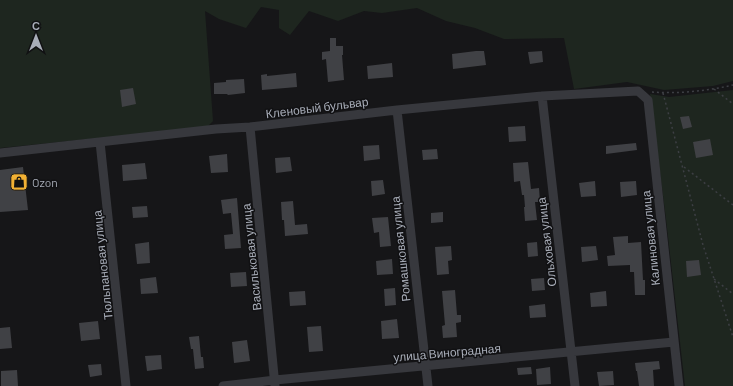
<svg xmlns="http://www.w3.org/2000/svg" width="733" height="386" font-family="Barlow,sans-serif">
  <style>
    .green { fill: #1e261f }
    .building { fill: #404145 }
    .lines { fill: none; stroke-linecap: round; stroke-linejoin: round }
    .path { stroke: #3d3f44; stroke-width: 1.5; stroke-dasharray: 2 3; stroke-linecap: butt }
    .minor { stroke: #37383d; stroke-width: 9 }
    .labels { text-anchor: middle; dominant-baseline: central; stroke-width: 3; stroke-linejoin: round; paint-order: stroke }
    .street-label { font-size: 12px; fill: #a8adb8; stroke: #111113 }
    .poi-label { font-size: 12px; fill: #a8adb8; stroke: #111113; text-anchor: start }
  </style>
  <rect width="100%" height="100%" fill="#161618"/>
  <path class="green" d="M0 0H733V81L713 86 664 90 627 82 574 89 564 38 504 39 475 28 446 21 417 8 382 13 364 11 338 21 309 11 290 35 279 28V10L261 7 246 28 219 19 205 11 213 121 207 127 0 148Z
    M733 90V386H685L666 219 650 94 669 97Z"/>
  <path class="building" d="M330 38H336V46H343V55H342L344 80 328 82 326 59 322 60V52L330 51Z
    M476 51H484L486 65 453 69 452 54Z
    M542 51 543 62 530 64 528 52Z
    M392 63 393 77 368 79 367 66Z
    M296 73 297 87 262 90 261 75 267 74V76Z
    M244 79 245 93 228 95 227 94H214V83L226 82V80Z
    M133 88 136 104 122 107 120 90Z
    M689 116 692 127 683 129 680 117Z
    M525 126 526 141 509 142 508 127Z
    M710 139 713 155 696 158 693 142Z
    M636 143 637 150 606 154V146Z
    M379 145 380 159 364 161 363 146Z
    M437 149 438 159 423 160 422 150Z
    M227 154 228 172 211 173 209 156Z
    M290 157 292 171 276 173 275 158Z
    M528 162 531 189 539 188 540 202H535L537 220 525 221 524 207H525L524 195H522L520 181 514 182 513 163Z
    M145 163 147 179 123 181 122 165Z
    M23 167 28 210 0 212V170Z
    M383 180 385 194 372 196 371 181Z
    M595 181 596 196 581 197 579 183Z
    M636 181 637 195 621 197 620 182Z
    M237 198 241 248 225 249 224 235 233 234 231 213 223 214 221 200Z
    M293 201 295 225 307 224 308 234 285 236 284 220H282L281 202Z
    M147 206 148 217 133 218 132 207Z
    M443 212V222L431 223V213Z
    M388 217 391 246 380 247 379 232 374 233 372 218Z
    M628 236V243L641 242 643 280H645V295H635L634 272H630V265L608 266 607 256 615 255 613 237Z
    M149 242 150 263 137 264 135 244Z
    M537 242 538 256 528 257 527 243Z
    M451 246 452 260 448 261 449 274 437 275 435 247Z
    M596 246 598 260 582 262 581 247Z
    M392 259 393 274 377 275 376 261Z
    M699 260 701 275 687 277 686 261Z
    M246 272 247 286 231 287 230 273Z
    M156 277 158 293 141 294 140 279Z
    M544 278 545 290 532 291 531 279Z
    M395 288 396 305 385 306 384 289Z
    M455 290 457 315H461V322L456 323 457 337 443 338 442 326 445 325 442 291Z
    M305 291 306 305 290 306 289 292Z
    M606 291 607 306 591 307 590 293Z
    M545 304 546 317 530 318 529 306Z
    M397 319 399 338 382 339 381 321Z
    M98 321 100 339 81 341 79 323Z
    M321 326 323 351 309 352 307 327Z
    M10 327 12 348 0 349V328Z
    M199 336 201 357H203L204 368 195 369 193 349H191L189 337Z
    M247 340 250 361 234 363 232 342Z
    M161 355 162 369 147 371 145 356Z
    M659 361 660 369 653 370 654 386H639L637 371H636L635 363Z
    M101 364 102 375 90 377 88 365Z
    M531 367 532 374 518 375 517 368Z
    M550 367 551 384 537 385 536 369Z
    M17 370 18 386H1V371Z
    M613 371 614 385 599 386 597 372Z"/>
  <g class="lines">
    <path class="path" d="M714 89 733 104
      M652 92C678 94 707 91 733 85
      M663 93 703 245 733 337
      M684 167 733 205
      M714 279 733 294"/>
    <path class="minor" d="M542 96 575 386
      M397 110 428 386
      M250 127 275 386
      M100 142 126 386
      M0 153 216 129 250 127 397 110 542 96 638 91 648 100 679 386
      M223 386 275 380 674 342"/>
  </g>
  <defs>
    <symbol id="shop-square" viewBox="-11 -11 22 22"><rect x="-9" y="-9" width="18" height="18" rx="4" fill="#f2b134" stroke="#111113"/><path d="M-5-2.5h2.3a2.7 3.5 0 0 1 5.4 0H5L5.5 6h-11ZM-1.5-2.5h3a1.5 2.3 0 0 0-3 0Z" fill="#111"/></symbol>
  </defs>
  <g fill-rule="evenodd">
    <use href="#shop-square" x="9" y="172" width="20" height="20"/>
  </g>
  <g class="labels">
    <g class="street-label">
      <text transform="translate(317 107) rotate(-7)">Кленовый бульвар</text>
      <text transform="translate(650 238) rotate(-96)">Калиновая улица</text>
      <text transform="translate(546 242) rotate(-97)">Ольховая улица</text>
      <text transform="translate(400 249) rotate(-96)">Ромашковая улица</text>
      <text transform="translate(251 257) rotate(-96)">Васильковая улица</text>
      <text transform="translate(102 265) rotate(-96)">Тюльпановая улица</text>
      <text transform="translate(447 352) rotate(-5)">улица Виноградная</text>
    </g>
    <g class="poi-label">
      <text x="32" y="182">Ozon</text>
    </g>
  </g>
  <g transform="translate(36 36)" stroke="#111113" stroke-width="3" paint-order="stroke">
  <path d="M0-3L7 15L0 10L-7 15Z" fill="#a8adb8"/>
  <text y="-6" font-size="11" font-weight="bold" text-anchor="middle" fill="#a8adb8">С</text>
  </g>
</svg>
